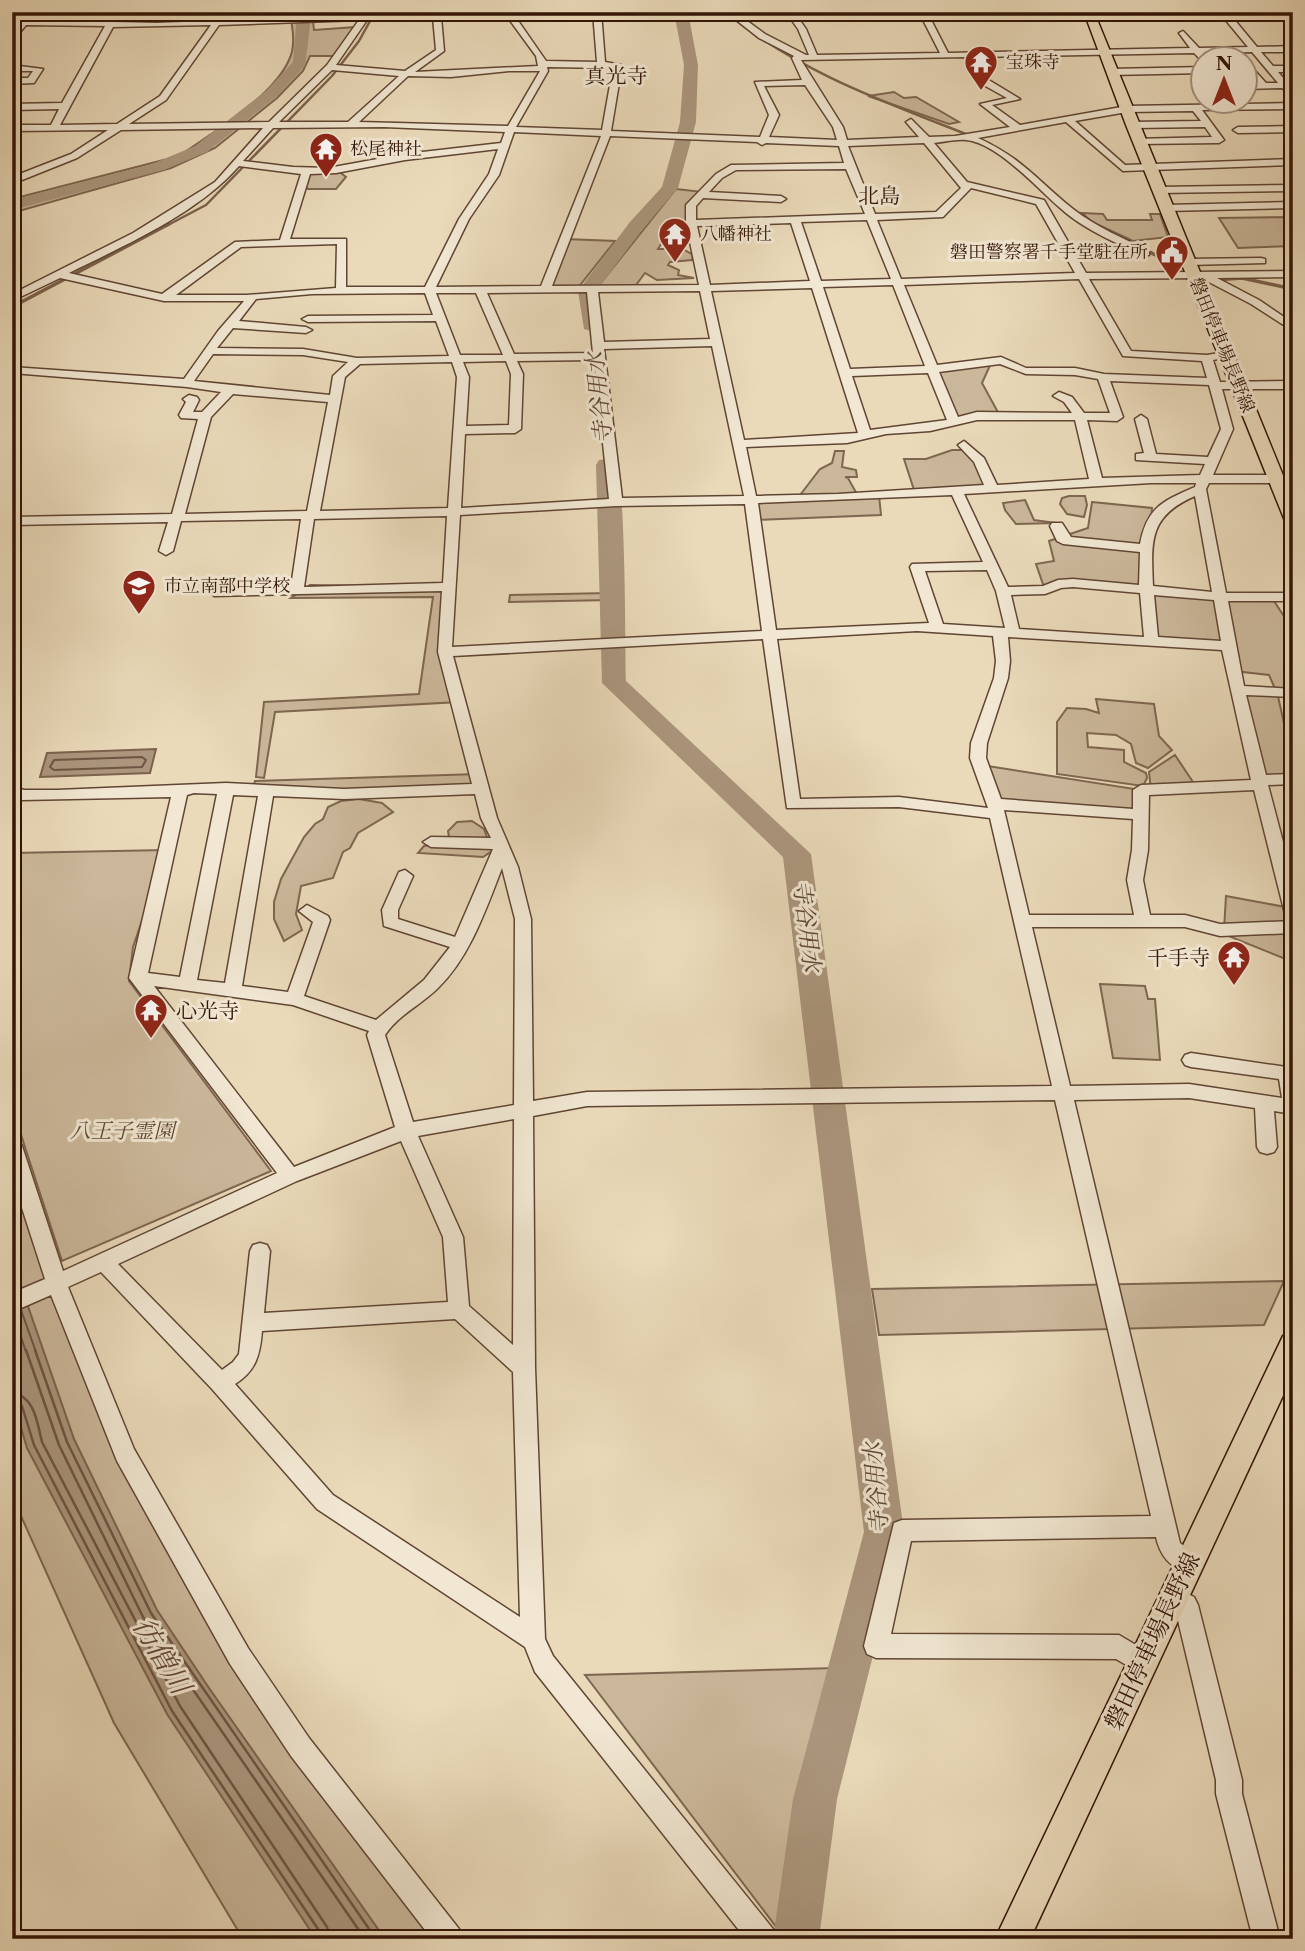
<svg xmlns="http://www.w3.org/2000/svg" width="1305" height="1951" font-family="'Libre Caslon Text','Noto Serif JP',serif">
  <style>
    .green { fill: #cbb89b; stroke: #7e6650; stroke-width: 2 }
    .water { fill: #ab967d; stroke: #7b624d; stroke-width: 2 }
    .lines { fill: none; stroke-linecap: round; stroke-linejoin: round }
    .shore-far1 { stroke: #6e5442; stroke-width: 2 }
    .shore { stroke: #6e5442; stroke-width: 2.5 }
    .stream-far1 { stroke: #7b624d; stroke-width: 2.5 }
    .stream { stroke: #7b624d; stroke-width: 3.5 }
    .river { fill: #ab967d; fill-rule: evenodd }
    .minor-casing { stroke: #604533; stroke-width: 3 }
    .major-casing { stroke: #321306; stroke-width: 3 }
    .minor { fill: #f1e7d2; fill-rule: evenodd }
    .major { fill: #eadaba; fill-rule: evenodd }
    .labels { text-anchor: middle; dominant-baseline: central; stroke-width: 6; stroke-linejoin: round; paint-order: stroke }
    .far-poi-label { font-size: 18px; fill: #321306; stroke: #f1e7d2; text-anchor: start }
    .far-street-label { font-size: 18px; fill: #321306; stroke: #f1e7d2 }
    .far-quarter-label { font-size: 21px; fill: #321306; stroke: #f1e7d2 }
    .poi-label { font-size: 21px; fill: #321306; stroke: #f1e7d2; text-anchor: end }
    .park-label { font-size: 21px; font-style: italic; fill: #604533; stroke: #f1e7d2 }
    .water-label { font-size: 23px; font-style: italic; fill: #624736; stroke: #f1e7d2 }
    .near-street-label { font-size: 24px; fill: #321306; stroke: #f1e7d2 }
    .near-water-label { font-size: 28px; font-style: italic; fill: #624736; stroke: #f1e7d2 }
  </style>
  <rect width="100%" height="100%" fill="#eadaba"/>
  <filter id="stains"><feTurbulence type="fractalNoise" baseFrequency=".00286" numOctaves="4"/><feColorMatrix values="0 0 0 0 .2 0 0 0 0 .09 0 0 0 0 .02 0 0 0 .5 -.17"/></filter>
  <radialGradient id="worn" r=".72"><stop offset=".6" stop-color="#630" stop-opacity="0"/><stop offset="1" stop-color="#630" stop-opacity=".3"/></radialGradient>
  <path class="green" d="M289 12H312L314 30 357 27 339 56H310L303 71 277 98 215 148 171 168 12 213V199L179 156C212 133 272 98 289 60 296 46 293 27 289 12Z
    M894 92 904 98 916 97 959 122 949 124 868 96Z
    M337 170 346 177 336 189H308L302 184 306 172Z
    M676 189 703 192 691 208 692 229H670L658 249H683L693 255 692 260 670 262 668 265 679 270 678 275 694 278 657 280 645 273 633 289H596Z
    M1082 213 1103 214 1107 220H1152L1150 214H1160L1168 237 1133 241 1092 222Z
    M1293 217V246L1238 248 1219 218Z
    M565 239 615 241 577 289H545Z
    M992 361 982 383 1000 416 954 422 934 369Z
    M952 450H970L987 489 914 490 904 459H926Z
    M835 451H844L842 467 856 470 857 477H845L848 478 858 496 879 495 881 515 754 520 751 500 797 499 820 469 832 463Z
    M1069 496H1085L1087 505 1084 517 1067 514 1060 504 1062 498Z
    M1025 500 1034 520 1056 523 1016 524 1005 510 1003 503Z
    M1092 502 1152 508 1146 589 1212 596 1227 635 1221 597 1272 598 1293 630V693L1277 692 1293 763V777L1258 780 1237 690 1276 691 1269 675 1234 671 1229 646 1152 642 1146 589 1073 583 1045 590 1036 564 1054 561 1049 541 1088 528Z
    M310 585 443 587 445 652 459 702 275 712 264 778 256 777 264 702 419 694 433 597 291 598Z
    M609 593 610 600 509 602 510 595Z
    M1096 699 1154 704 1159 736 1172 750 1148 768 1136 763 1131 744 1116 735 1087 733 1088 747 1124 750V762L1146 773 1147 778 1143 786 1057 774V722L1067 708 1086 709 1099 713Z
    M1175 755 1197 788 1151 790 1149 772Z
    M981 765 1141 790V815L994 804Z
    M478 774 482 789 353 793 253 788 255 781Z
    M359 799 382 803 393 812 358 833 350 848 343 852 333 878 301 886 296 914 302 930 284 941 274 919V902L281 879 304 837 315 824 323 819 328 807 341 801Z
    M472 821 484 829 492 851 483 857 418 853 424 846 450 843 448 831 457 822Z
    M166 850 133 947 129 981 271 1171 62 1261 12 1107V853Z
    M1226 896 1291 908 1293 962 1226 935 1224 930Z
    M1100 984 1145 986 1148 999H1155L1160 1060 1113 1058Z
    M12 1123 35 1230 111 1420 239 1657 435 1939H243L114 1723 12 1496Z
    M1284 1281 1264 1325 879 1335 872 1289Z
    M835 1668 777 1928 585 1675Z"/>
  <path class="water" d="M156 749 150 773 40 777 47 753Z
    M12 1260 74 1439 157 1610 209 1688 385 1939H316L167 1714 27 1448 12 1397Z"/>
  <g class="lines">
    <path class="shore-far1" d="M142 757 146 760 142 767 54 770 50 767 54 760Z
      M21 1310 36 1352
      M13 1313 26 1352"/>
    <path class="shore" d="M26 1350 59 1445 143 1617 365 1939
      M35 1350 67 1442 151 1613 376 1939
      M12 1392C35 1397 37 1422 42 1442L180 1706 327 1927 330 1939
      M12 1401 22 1406 34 1445 172 1711 320 1932 321 1939"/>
    <path class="stream-far1" d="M726 12C798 72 885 102 971 136
      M980 140 1015 159 1036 177
      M166 226 206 205 332 76 359 41 375 12"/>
    <path class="stream" d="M1145 250 1177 265
      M1213 280 1242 278 1293 289
      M12 307 169 224
      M1282 323 1293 331"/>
    <path class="river" d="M294 12H308L310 26 305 66 277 96 207 152 164 170 12 210V200L152 164 195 146 267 90 293 62 296 26Z
      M674 12H688L698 65 696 122 678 188 642 230 596 291 600 325 591 331 584 329 578 291 630 222 662 187 680 122 684 65Z
      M607 459 615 460C626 477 625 648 626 681L811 854 904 1532 837 1799 819 1939H773L793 1799 864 1532 783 857 602 683 596 465 599 460Z"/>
    <defs>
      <path id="minor" d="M364 12H372L370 15 512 12 546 61 597 62 593 12H601L605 62 622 65 611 131 760 137 769 115 755 82 802 80 792 58 794 56 759 38 726 12H735L765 34 806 55H809L798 29 786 12H794L806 29 817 55 940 53 919 12H927L948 53 1190 48 1179 33 1183 31 1199 48 1248 47 1219 12H1228L1257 47 1293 46V52H1261L1273 66H1293V72H1278L1293 89V98L1282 88 1246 89V83H1257L1246 69V61L1266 83H1278L1252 52 1203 53 1206 58 1202 61 1194 53 975 57 987 79 1020 99 992 105 1020 125 1127 106 1293 103V109L1202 110 1224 140 1219 143 1138 144 1135 143V139L1212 137 1205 127 1132 128 1127 125 1132 122 1201 121 1193 111 1127 112 1075 121 1125 165 1293 159V165L1123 171 1066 122 978 138C1022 158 1037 180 1073 209 1096 227 1123 238 1149 251V255H1141C1115 242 1088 231 1066 213 1041 193 999 143 966 140 956 139 944 142 934 143L967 182 1044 200 1086 273 1293 271V277L1217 278 1259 300 1293 323V331L1251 304 1207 281 1206 278 1089 279 1131 351 1207 355 1219 353 1225 356 1223 358 1213 360 1220 382 1293 381V389H1222L1233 429 1213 475H1293V483H1209L1206 489 1226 593H1293V601H1228L1244 686 1293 689V697L1246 695 1266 775 1293 774V784L1268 785 1293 880V920L1285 914 1254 790 1149 795 1148 850 1143 880 1150 915H1185L1220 924 1293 921V933L1220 936 1185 927H1032L1070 1086 1189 1084 1282 1098 1279 1079 1191 1067 1185 1065 1182 1060 1185 1055 1191 1053 1293 1068V1114L1274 1111 1277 1147 1274 1152 1267 1154 1260 1152 1257 1147 1255 1108 1189 1098 1074 1100 1180 1543 1197 1555 1201 1563 1197 1571 1189 1574C1170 1567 1160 1556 1156 1537L911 1541 891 1634 1119 1635 1151 1654 1154 1662 1151 1670 1142 1674 1116 1659 876 1658 867 1654 864 1646 894 1523 902 1520 1151 1516 1055 1100 587 1106 533 1116 535 1368 545 1639 553 1656 773 1929 776 1939H746L535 1672 525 1647 317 1509 212 1389 101 1272 68 1287 134 1449 248 1648 309 1738 459 1929 462 1939H432L291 1756 230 1664 117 1461 51 1295 12 1312V1293L45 1279 12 1177V1139L19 1141 22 1146 63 1271 277 1173 129 978 171 797 22 800 12 797V786L24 790H57L226 783 344 789 472 784 438 652 442 591 214 596 212 593 219 589 291 587 301 519 181 521 173 551 166 555 159 551 168 522 12 525V517L172 514 198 419 181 418 179 415 186 402 183 399 189 395 197 397 199 400 193 412H202L221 392 187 387 12 373V367L184 379 218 331 244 301H164L60 278 12 301V294L133 233 215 182 263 128 121 130 77 158 12 184V177L71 154 108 130 12 131V125H51L59 109 12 110V104L62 103 105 26 26 25 12 42V33L18 25 12 24V20H21L19 15 23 13 29 20 156 23 211 21V16L215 14 219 16V20L362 15ZM506 15 536 56 538 66 415 72 444 51 441 17ZM433 17 436 50 405 71 336 65 367 20ZM359 20 327 65 269 122 129 124 166 100 219 25ZM211 25 160 96 117 124 60 125 113 27ZM967 57 980 83 1007 98 980 104 1010 127 955 136 929 137 911 119 906 122 919 137 847 140 843 127 801 60ZM547 67 613 68 602 130 516 127 548 71ZM332 70 399 76 348 122H279ZM509 71H540L508 126 359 122 408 76 451 77ZM805 85 833 127 837 140 769 137 779 115 764 86ZM384 127 505 132 501 143 405 154 328 168 293 167 243 161 273 128ZM514 132 601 136 541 286 436 287 469 219 499 175ZM610 136 757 142 762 145 766 143 839 146 844 163 731 165 716 174 686 205V223L699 285 552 286ZM924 143 961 188 936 212 875 214 848 146ZM498 149 489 174 459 219 425 287H346V239H290L310 174 336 173 405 160ZM239 166 301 174 280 240 235 242 162 294 69 273C125 245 197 214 239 166ZM846 169 865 214 696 220V206L703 198 781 202 786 199 781 196 709 192 722 178 736 170ZM971 188 1036 204 1075 273 901 279 877 220 943 217ZM867 220 891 279 821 281 801 222ZM791 223 810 281 710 285 697 226ZM337 244 336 288 247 295H176L241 247ZM1079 279 1123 356 1202 361 1207 378 1104 374 1075 368H1026L1001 357 937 365 904 285ZM893 285 925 366 850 369 823 287ZM812 288 858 433 744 440 711 291ZM700 291 710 339 604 342 598 292ZM587 292 593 353 514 354 487 293ZM425 293 433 315 308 316 302 319 308 322 436 321 449 356 357 358 303 349 217 348 233 328 306 333 312 330 306 327 239 321 256 299 312 294ZM436 293H476L503 355H460ZM712 346 744 496 622 498 604 349ZM213 354 303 355 348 362 333 376 330 395 194 381ZM594 360 609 499 461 508 465 434 515 433 521 429 523 374 517 361ZM506 361 511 374 509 425 466 426 469 377 463 362ZM452 362 457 377 448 508 320 511 345 377 360 364ZM1000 364 1026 374 1075 375 1098 379 1110 413H1084L1072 397 1059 392 1053 396 1064 402 1072 413 977 412 958 417 939 372ZM928 373 947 420 870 430 852 376ZM1110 381 1209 385 1221 429 1208 457 1156 454 1147 419 1141 415 1135 419 1144 453 1136 454V460L1205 464 1200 475 1102 478 1087 420 1117 421 1123 417ZM233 394 328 402 307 511 185 514 211 417ZM977 420H1075L1089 479 997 485 984 458 964 441 958 445 974 462 984 485 838 494 756 496 746 447 847 443 886 434 930 431ZM1151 483H1196L1195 487C1163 501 1147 507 1140 544L1071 537 1062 523H1052L1050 526 1057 541 1063 544 1140 552 1139 585 1073 579 1058 580 1043 586 1008 587 964 494ZM952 495 983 562 912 564 910 567 929 623 776 630 758 503ZM1195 496 1212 592 1153 586C1151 540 1149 516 1195 496ZM745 504 762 631 452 647 460 515 616 506ZM447 516 443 583 304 587 314 519ZM987 570 996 591 1005 628 943 624 925 571ZM1073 587 1140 593 1144 637 1019 629 1011 595 1045 594 1061 588ZM1154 595 1214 600 1221 641 1158 637ZM917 631 993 636 996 661 994 678 971 743 970 758 988 808 899 797 800 799 777 639ZM1008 637 1222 650 1251 780 1141 785 1133 790V809L1001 799 986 758 987 743 1008 678 1010 661ZM763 639 787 808 899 807 990 818 1052 1086 587 1092 533 1101 531 919 518 867 497 818 453 656ZM194 793 217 794 180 977 148 973 187 795ZM475 794 481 818 491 838 431 837 423 842 431 847 493 849 455 937 398 919V910L413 876 405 870 399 872 382 910 384 926 450 947 424 980 376 1020 304 996 330 920 328 916 307 905 299 911 313 922 288 992 242 986 273 796 344 799ZM233 795 258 796 225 983 197 980ZM1004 810 1133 819 1132 850 1127 880 1134 915H1029ZM502 868 515 919 514 1105 413 1122 385 1035C398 1015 421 1005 438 988 470 957 486 909 502 868ZM154 986 293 1005 369 1031 367 1035 395 1127 294 1167ZM514 1119 513 1345 469 1306 463 1237 418 1136ZM401 1141 443 1237 448 1302 264 1313 270 1251 267 1245 260 1243 253 1245 250 1251 239 1354 233 1362 222 1370 118 1264 297 1181ZM455 1319 513 1372 520 1617 333 1495 235 1384C256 1371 260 1355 262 1331Z
        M12 65 43 69 34 83 12 84V78H28L33 71H12Z
        M1204 67V73L1111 75 1107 72 1111 69Z
        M1293 126V132L1238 133 1233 130 1238 127Z
        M1293 185V191L1159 193 1154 190 1159 187Z
        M1293 202V208L1166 211 1161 208 1166 205Z
        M1261 258 1265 259V263L1189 265 1184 262 1189 259Z
        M1173 1586 1194 1597 1198 1605 1242 1780V1794L1280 1939H1253L1216 1794V1780L1176 1612 1165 1605 1161 1597 1165 1589Z"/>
      <path id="major" d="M1084 12H1094L1293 500V526L1285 521 1126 125Z
        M1293 1332V1374L1030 1939H995L1283 1336Z"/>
    </defs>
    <use href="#minor" class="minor-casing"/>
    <use href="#major" class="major-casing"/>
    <use href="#minor" class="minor"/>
    <use href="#major" class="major"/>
  </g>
  <defs>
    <symbol id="temple-pin" viewBox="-11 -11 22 30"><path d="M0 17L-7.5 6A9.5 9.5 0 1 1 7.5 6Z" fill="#8f2418" stroke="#f1e7d2"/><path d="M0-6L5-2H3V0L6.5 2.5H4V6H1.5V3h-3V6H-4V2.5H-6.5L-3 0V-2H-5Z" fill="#fff"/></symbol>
    <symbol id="civic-pin" viewBox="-11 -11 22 30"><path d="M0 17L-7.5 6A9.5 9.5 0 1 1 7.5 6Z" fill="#8f2418" stroke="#f1e7d2"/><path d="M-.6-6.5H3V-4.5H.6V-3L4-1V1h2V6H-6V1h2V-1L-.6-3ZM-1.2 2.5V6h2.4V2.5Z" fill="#fff"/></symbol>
    <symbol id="school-pin" viewBox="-11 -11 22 30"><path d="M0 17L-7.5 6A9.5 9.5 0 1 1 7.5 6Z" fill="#8f2418" stroke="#f1e7d2"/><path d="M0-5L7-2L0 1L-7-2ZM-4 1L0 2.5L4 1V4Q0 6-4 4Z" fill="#fff"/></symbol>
  </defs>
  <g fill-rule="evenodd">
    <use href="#temple-pin" x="962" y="43" width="38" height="52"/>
    <use href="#temple-pin" x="307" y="130" width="38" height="52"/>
    <use href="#temple-pin" x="656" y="215" width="38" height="52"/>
    <use href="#civic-pin" x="1153" y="233" width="38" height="52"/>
    <use href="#school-pin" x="120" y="567" width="38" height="52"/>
    <use href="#temple-pin" x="1215" y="938" width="38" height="52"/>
    <use href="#temple-pin" x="132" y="991" width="38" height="52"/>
  </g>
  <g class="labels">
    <g class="far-poi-label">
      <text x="1006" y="62">宝珠寺</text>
      <text x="350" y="149">松尾神社</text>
      <text x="700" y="234">八幡神社</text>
      <text x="1148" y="252" text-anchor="end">磐田警察署千手堂駐在所</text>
      <text x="164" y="586">市立南部中学校</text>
    </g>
    <g class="far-street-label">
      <text transform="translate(1222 345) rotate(68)">磐田停車場長野線</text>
    </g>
    <g class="far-quarter-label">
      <text x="616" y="75">真光寺</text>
      <text x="879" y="195">北島</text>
    </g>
    <g class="poi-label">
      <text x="1210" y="957">千手寺</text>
      <text x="176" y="1010" text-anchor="start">心光寺</text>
    </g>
    <g class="park-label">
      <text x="122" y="1130">八王子霊園</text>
    </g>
    <g class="water-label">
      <text transform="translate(599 398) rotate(-96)">寺谷用水</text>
      <text transform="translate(807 926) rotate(83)">寺谷用水</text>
      <text transform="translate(876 1488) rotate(-95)">寺谷用水</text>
    </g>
    <g class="near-street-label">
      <text transform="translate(1152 1641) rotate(-65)">磐田停車場長野線</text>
    </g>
    <g class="near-water-label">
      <text transform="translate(162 1655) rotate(59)">彷僧川</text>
    </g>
  </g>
  <rect width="1305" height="1951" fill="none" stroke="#eadaba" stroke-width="42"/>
  <rect x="14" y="14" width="1277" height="1923" fill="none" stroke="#321306" stroke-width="3.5"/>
  <rect x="21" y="21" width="1263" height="1909" fill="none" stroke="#321306" stroke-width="2"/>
  <g transform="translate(1224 80)"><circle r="33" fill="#f1e7d2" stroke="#a59280" stroke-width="2"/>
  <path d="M0-5L12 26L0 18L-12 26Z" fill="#8f2418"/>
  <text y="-10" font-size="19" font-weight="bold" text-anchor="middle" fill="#321306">N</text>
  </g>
  <rect width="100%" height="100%" filter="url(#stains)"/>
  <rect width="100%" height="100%" fill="url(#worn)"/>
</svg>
